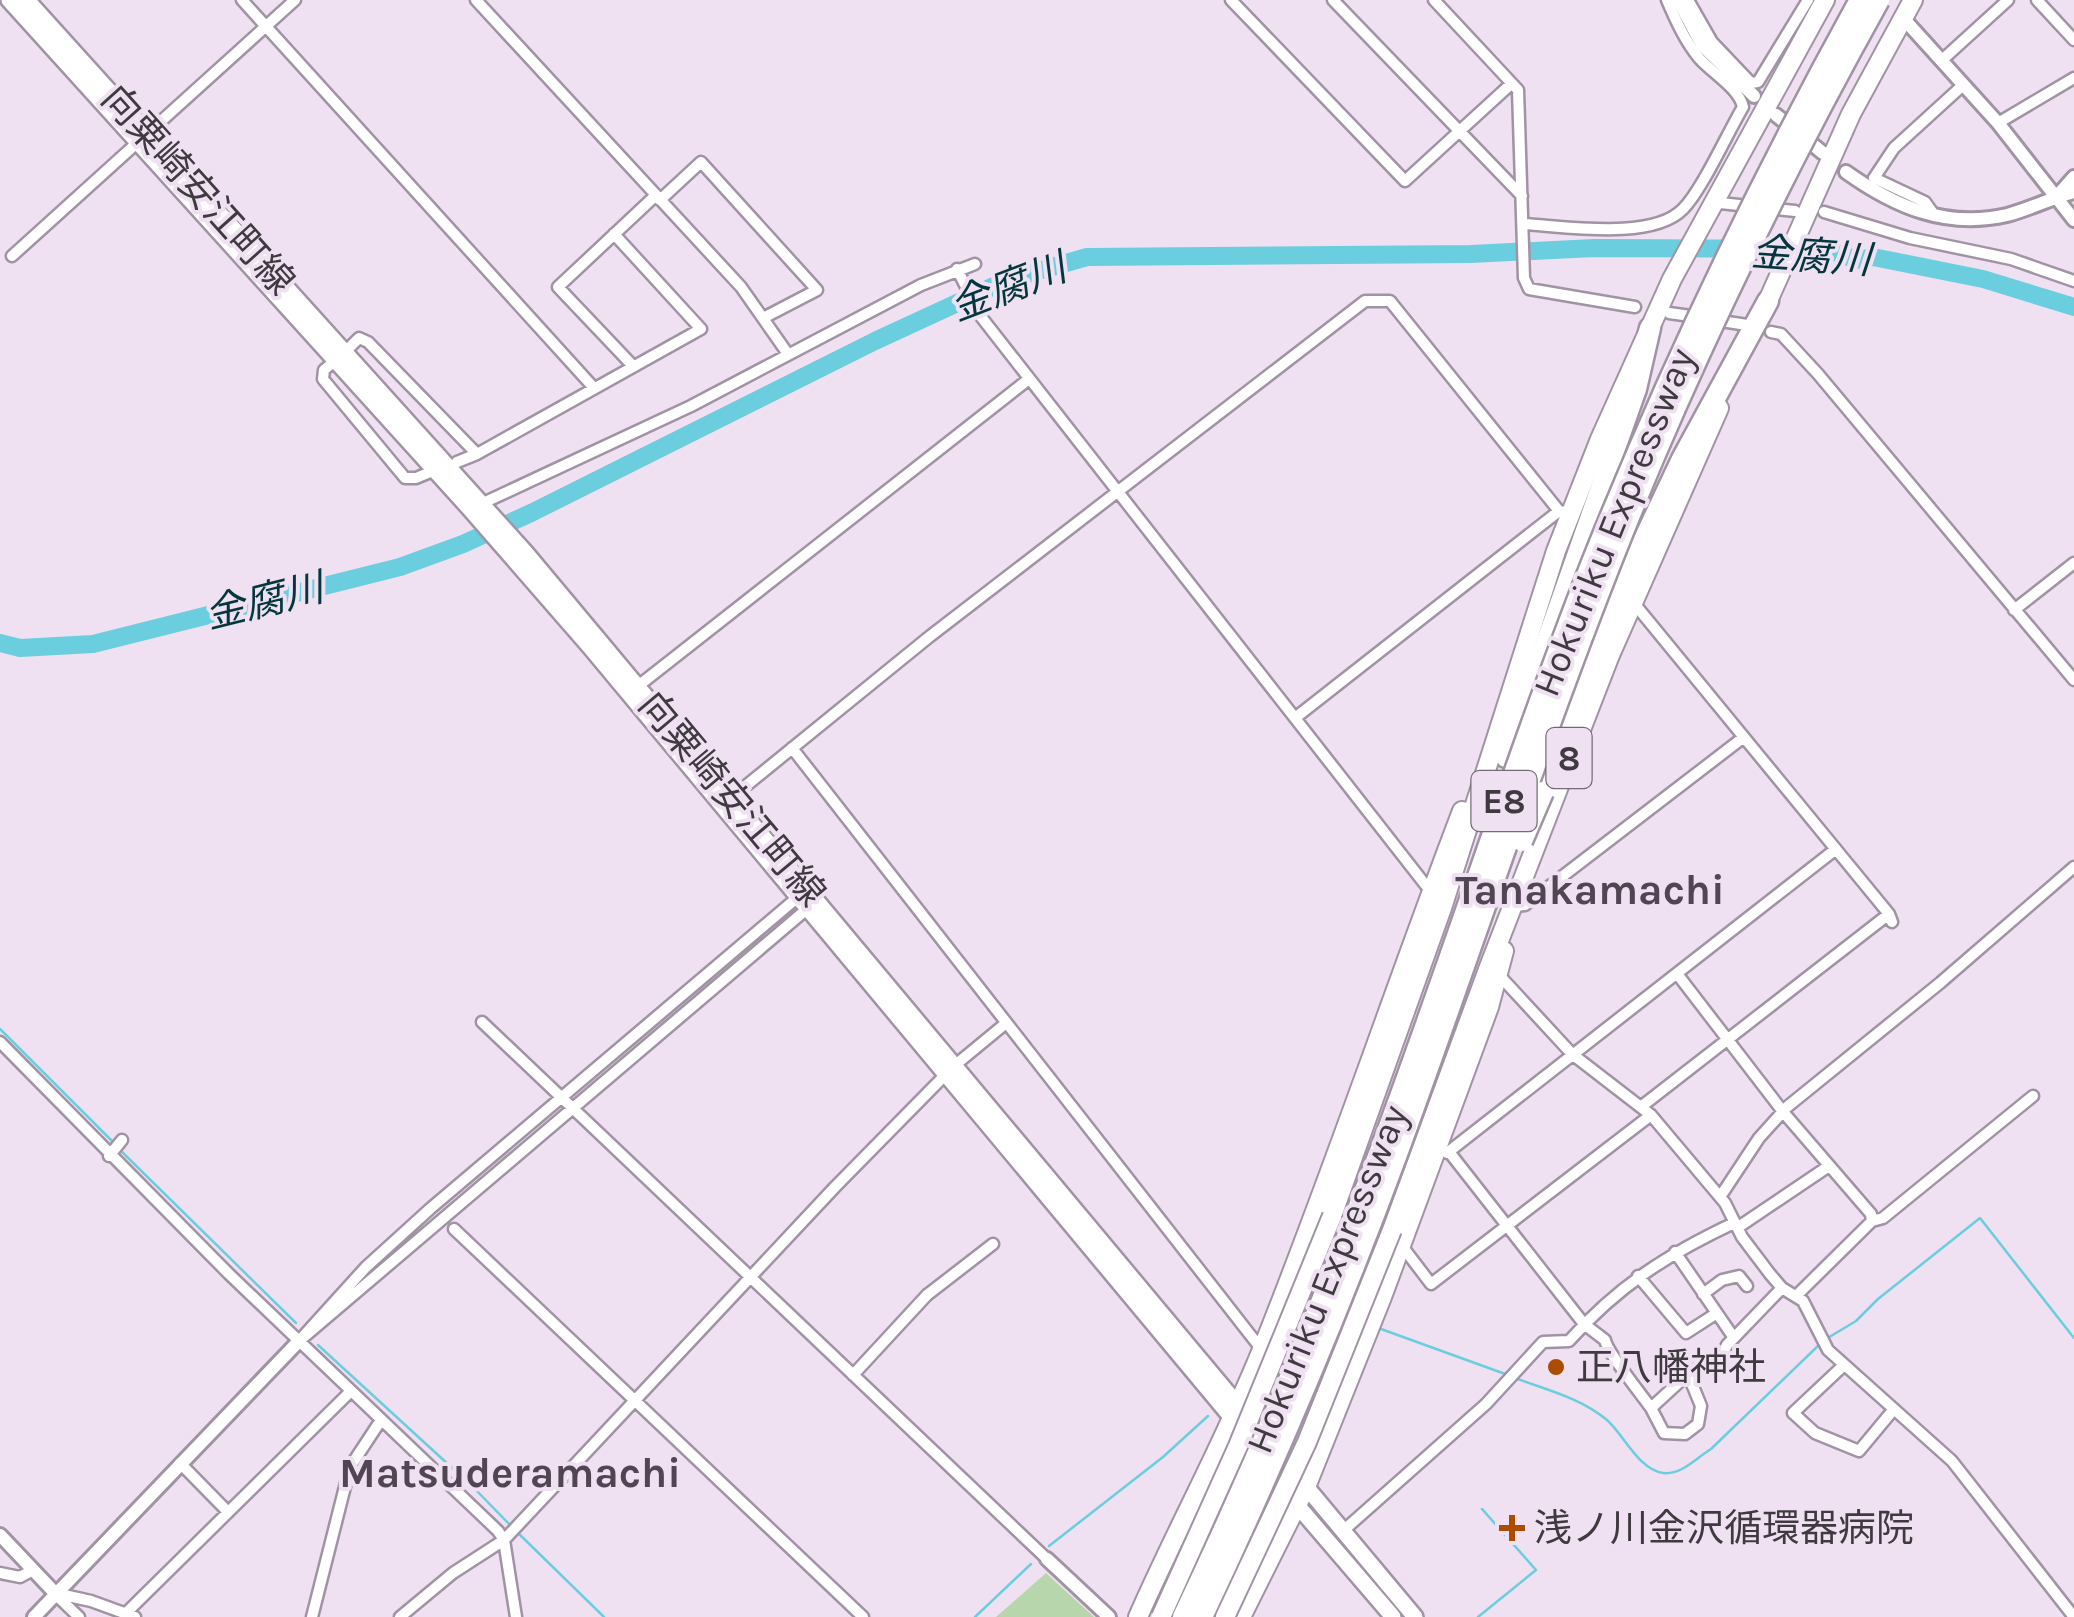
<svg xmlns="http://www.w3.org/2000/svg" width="2074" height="1617" font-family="Karla,'Noto Sans JP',sans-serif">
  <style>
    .green { fill: #b8d6ab }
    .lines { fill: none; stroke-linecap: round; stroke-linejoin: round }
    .stream { stroke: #6acedf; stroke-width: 2.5 }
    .river { stroke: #6acedf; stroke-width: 18 }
    .minor-casing { stroke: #a093a3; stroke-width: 15 }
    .tertiary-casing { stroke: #a093a3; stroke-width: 18 }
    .secondary-casing { stroke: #a093a3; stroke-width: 20 }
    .trunk-casing { stroke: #a093a3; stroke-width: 22 }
    .motorway-casing { stroke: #a093a3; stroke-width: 25 }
    .minor { stroke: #fff; stroke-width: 10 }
    .tertiary { stroke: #fff; stroke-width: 12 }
    .secondary { stroke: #fff; stroke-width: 15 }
    .trunk { stroke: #fff; stroke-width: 18 }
    .motorway { stroke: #fff; stroke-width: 20 }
    .trunk-bridge-casing { stroke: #a093a3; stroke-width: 22; stroke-linecap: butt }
    .motorway-bridge-casing { stroke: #a093a3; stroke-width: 25; stroke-linecap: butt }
    .trunk-bridge { stroke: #fff; stroke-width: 18 }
    .motorway-bridge { stroke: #fff; stroke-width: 20 }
    .poi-dot { fill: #ac4c00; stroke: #efe1f1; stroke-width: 4 }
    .labels { text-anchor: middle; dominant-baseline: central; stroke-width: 8; stroke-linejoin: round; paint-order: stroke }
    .shield { fill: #efe1f1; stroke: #746c75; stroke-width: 2.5 }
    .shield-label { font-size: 35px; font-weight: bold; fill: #3f3a40 }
    .street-label { font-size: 38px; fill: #3f3a40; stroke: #efe1f1 }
    .poi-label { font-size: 38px; fill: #3f3a40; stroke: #efe1f1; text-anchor: start }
    .water-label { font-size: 40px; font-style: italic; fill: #04363e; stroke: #efe1f1 }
    .quarter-label { font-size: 42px; font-weight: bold; fill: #514553; stroke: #efe1f1 }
  </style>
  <rect width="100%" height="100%" fill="#efe1f1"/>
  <path class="green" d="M1046 1573 1094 1617H996Z"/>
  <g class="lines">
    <path class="stream" d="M0 1029 114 1143
      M119 1149 296 1323
      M1381 1329 1508 1375
      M1826 1339 1856 1321 1878 1299 1980 1218 2074 1338
      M318 1345 474 1488 510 1525
      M1515 1378C1547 1390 1581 1398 1607 1420 1624 1435 1639 1470 1663 1473 1682 1475 1696 1458 1711 1449L1820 1344
      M516 1531 604 1617
      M1049 1546 1163 1457 1208 1416
      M975 1617 1031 1564
      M1478 1617 1536 1570 1482 1509"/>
    <path class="river" d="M0 643 20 648 93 644 400 567 463 544 531 513 875 341 1007 280 1087 257 1471 254 1594 248 1826 249 1857 260 1873 257 1983 279 2074 307"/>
    <defs>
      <path id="minor" d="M242 0 594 388
        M476 0 741 287 788 354
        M1231 0 1405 181 1511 84
        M1333 0 1522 196
        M1434 0 1518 90 1524 278 1529 289 1635 307
        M1688 0 1712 42 1751 83 1758 82 1808 0
        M2037 0 2074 40
        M1941 61 2008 0
        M1998 123 2074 78
        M660 200 701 162 817 290 763 318
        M1720 203 1795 211
        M1824 212 1910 238 2011 259 2074 281
        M1935 216 1925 202 1874 178 1894 148 1962 86
        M1523 224C1564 226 1652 241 1683 209 1702 190 1728 132 1743 107 1739 88 1712 73 1699 58 1685 41 1676 21 1667 0
        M12 256 295 0
        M957 269 982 318 1431 892
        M1669 313 1698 317
        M1715 320 1747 325
        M1771 332 1781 334 1818 374 2074 680
        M346 351 359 338 368 342 477 454 701 329 614 234
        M336 360 324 370 323 379 405 478H416L428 473
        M633 366 558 287 655 196
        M457 462 477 454
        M481 504 691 406 921 285 975 264
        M1633 602 1889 914 1892 922
        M2014 610 2074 563
        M633 690 1029 379
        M1295 718 1559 511
        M792 748 1262 1350
        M726 802 929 637 1365 301H1390L1559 511 1571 513
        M813 895 807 909 298 1342 366 1267 431 1208 798 897Z
        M1513 906 1525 905 1744 737
        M1499 975 1572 1054 1651 1115 1725 1203 1742 1237 1770 1274 1782 1288 1803 1301 1828 1350 1952 1461 2074 1617
        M1678 975 1784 1113 1871 1214 1872 1221 1797 1295
        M482 1022 1047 1559
        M0 1042 229 1274 498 1531 504 1540 516 1617
        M1642 1106 1889 914
        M1447 1153 1836 849
        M1450 1153 1584 1324 1605 1340C1607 1352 1641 1394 1651 1408L1688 1374 1722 1355 1727 1345 1782 1288
        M109 1156 122 1140
        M1720 1197 1759 1138 1787 1107 1940 983 2074 867
        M1872 1221 1883 1218 2033 1096
        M454 1229 863 1617
        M1402 1246 1431 1284 1651 1115
        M1675 1252 1734 1338
        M1638 1276 1686 1333 1717 1313
        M1703 1294 1722 1280 1739 1276 1747 1286
        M1844 1365 1793 1413 1815 1433 1859 1451 1894 1409
        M853 1375 927 1295 993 1244
        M1651 1408 1664 1433 1685 1434 1698 1424 1701 1406 1688 1374
        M180 1463 228 1512
        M1344 1530 1486 1404 1543 1342 1569 1341C1618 1286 1668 1254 1734 1223L1740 1226 1829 1166
        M0 1573 20 1577 33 1570
        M55 1593 91 1601 135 1617
        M55 1594 79 1617
        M126 1613 351 1391
        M312 1617 350 1467 381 1420
        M400 1617 453 1573 504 1540 835 1187 954 1066 1005 1024"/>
      <path id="tertiary" d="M1678 0 1702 45 1754 96
        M1903 18 1998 123 2074 220
        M1776 115 1823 153
        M1846 172C1895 207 1946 229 2007 215 2030 209 2051 198 2074 192
        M2058 195 2074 177
        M0 1535 55 1593
        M1047 1559 1109 1617
        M34 1617 298 1342"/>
      <path id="secondary" d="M9 0 469 508 590 647 1237 1424
        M27 0 526 553 1415 1617
        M1265 1463 1297 1505 1393 1617"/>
      <path id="trunk" d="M1763 312 1851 114 1913 0
        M1332 1216 1442 908 1556 551 1600 439 1672 279 1825 0
        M1392 1230 1490 964 1610 655 1719 408
        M1138 1617C1178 1526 1226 1439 1263 1347 1334 1170 1394 989 1462 811
        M1241 1617 1306 1487 1382 1297 1489 1007 1504 951"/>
      <path id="motorway" d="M1506 757 1636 389 1650 328
        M1543 792 1621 588 1682 459 1768 301"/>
    </defs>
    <use href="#minor" class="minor-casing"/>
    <use href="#tertiary" class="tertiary-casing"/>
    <use href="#secondary" class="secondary-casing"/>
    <use href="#trunk" class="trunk-casing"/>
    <use href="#motorway" class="motorway-casing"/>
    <use href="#minor" class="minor"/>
    <use href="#tertiary" class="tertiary"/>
    <use href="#secondary" class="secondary"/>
    <use href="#trunk" class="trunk"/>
    <use href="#motorway" class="motorway"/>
    <defs>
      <path id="trunk-bridge" d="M1161 1617 1238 1446 1332 1216
        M1225 1617 1307 1442 1392 1230"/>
      <path id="motorway-bridge" d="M1522 841 1543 792
        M1183 1617C1255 1466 1320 1311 1379 1154 1452 959 1515 760 1591 565 1668 371 1759 183 1860 0
        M1202 1617C1274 1465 1339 1311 1397 1154 1482 922 1557 686 1653 459 1720 302 1796 149 1879 0"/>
    </defs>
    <use href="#trunk-bridge" class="trunk-bridge-casing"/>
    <use href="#motorway-bridge" class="motorway-bridge-casing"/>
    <use href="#trunk-bridge" class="trunk-bridge"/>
    <use href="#motorway-bridge" class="motorway-bridge"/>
  </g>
  <g class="poi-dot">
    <circle cx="1556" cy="1367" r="10"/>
    <path d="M1507 1513h10v10h10v10h-10v10h-10v-10h-10v-10h10z"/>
  </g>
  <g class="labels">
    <g class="shield">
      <rect x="1546.5" y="728" width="45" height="60" rx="8"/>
      <rect x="1471.5" y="771" width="65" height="60" rx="8"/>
    </g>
    <g class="shield-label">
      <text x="1569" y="758">8</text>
      <text x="1504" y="801">E8</text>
    </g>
    <g class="street-label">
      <text transform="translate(198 190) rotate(48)">向粟崎安江町線</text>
      <text transform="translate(1614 522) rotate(-68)">Hokuriku Expressway</text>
      <text transform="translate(732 799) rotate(50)">向粟崎安江町線</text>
      <text transform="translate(1327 1279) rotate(-68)">Hokuriku Expressway</text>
    </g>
    <g class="poi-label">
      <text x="1576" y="1367">正八幡神社</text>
      <text x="1534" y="1528">浅ノ川金沢循環器病院</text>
    </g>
    <g class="water-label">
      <text transform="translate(1811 256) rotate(4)">金腐川</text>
      <text transform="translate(1008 287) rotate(-21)">金腐川</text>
      <text transform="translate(264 601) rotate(-14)">金腐川</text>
    </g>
    <g class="quarter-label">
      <text x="1590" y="890">Tanakamachi</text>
      <text x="510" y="1473">Matsuderamachi</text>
    </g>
  </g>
</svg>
